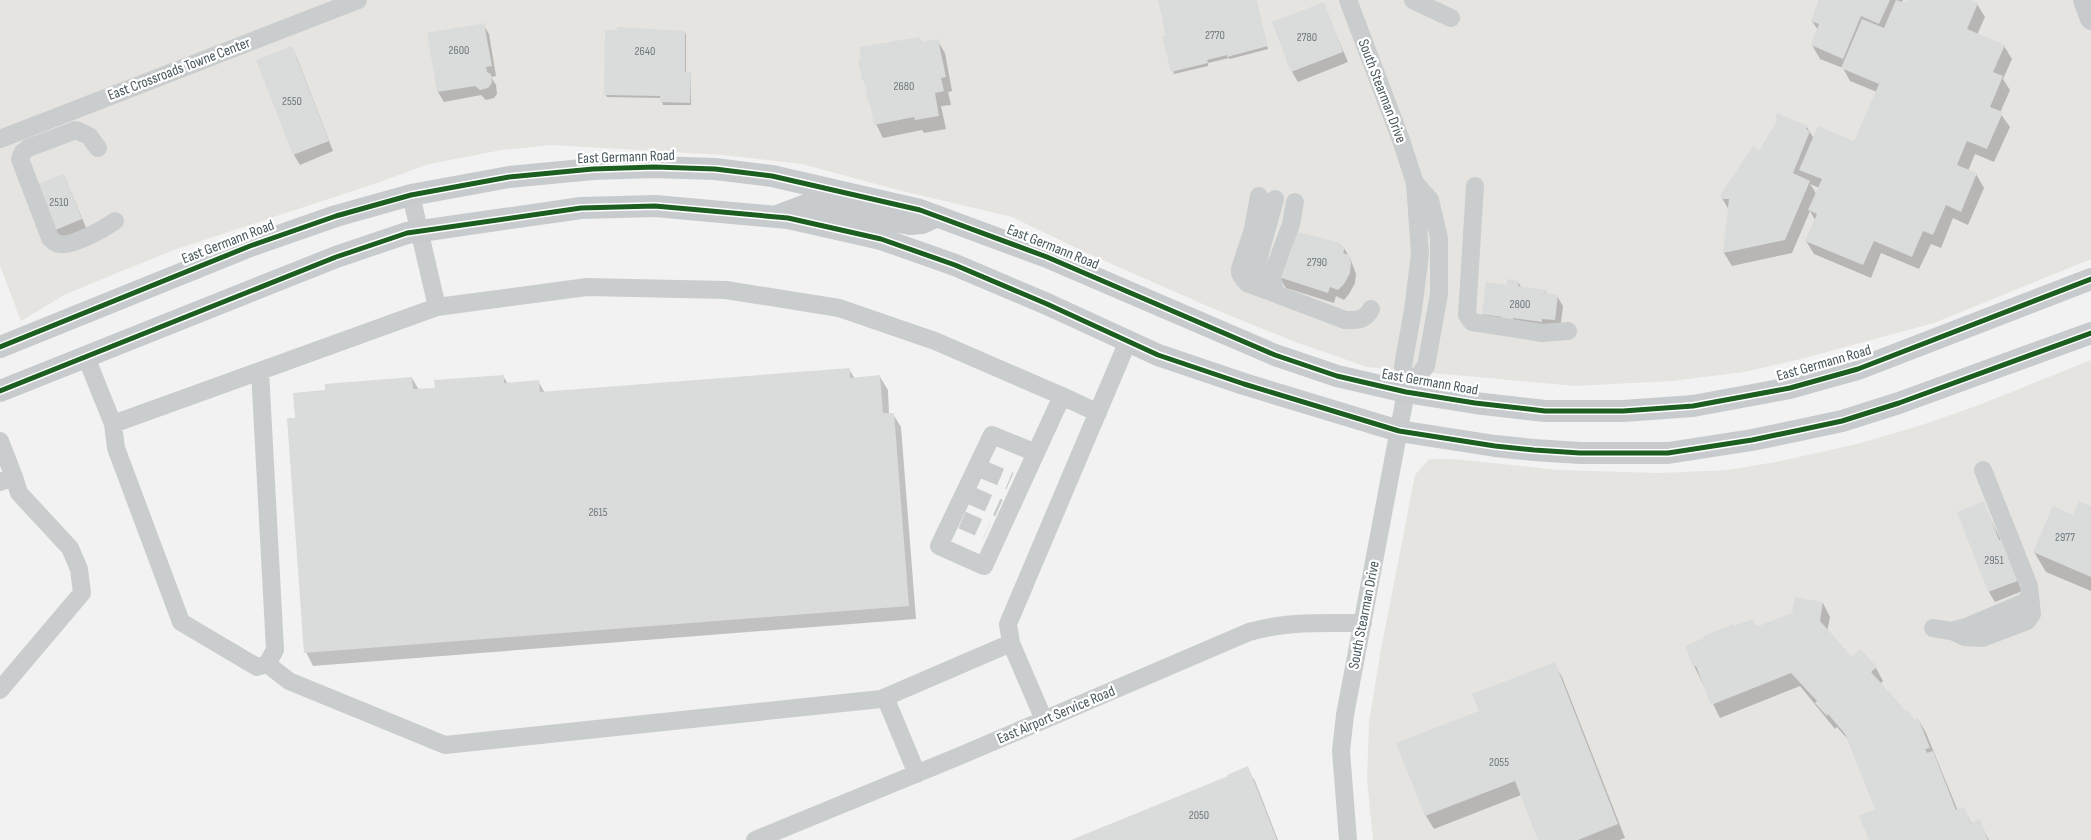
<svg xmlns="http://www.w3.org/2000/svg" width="2091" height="840" font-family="'Sofia Sans Condensed',sans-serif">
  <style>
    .commercial { fill: #e6e4e1 }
    .shadow { fill: #0003; fill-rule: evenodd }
    .building { fill: #dadbdb }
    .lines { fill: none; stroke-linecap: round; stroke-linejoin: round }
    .minor-tunnel { stroke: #c8cccd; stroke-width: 18; stroke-dasharray: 18 9; stroke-linecap: butt }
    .minor { stroke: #cacdce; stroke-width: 18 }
    .major { stroke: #c7cbcd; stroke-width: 22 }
    .cycleway-casing { stroke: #fff; stroke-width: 8 }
    .cycleway { stroke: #1b5e20; stroke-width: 5 }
    .labels { text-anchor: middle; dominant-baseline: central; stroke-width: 4.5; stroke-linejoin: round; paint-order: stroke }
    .number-label { font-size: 12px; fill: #6e7a7f }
    .street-label { font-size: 15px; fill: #49585f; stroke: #fff }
  </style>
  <rect width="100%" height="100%" fill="#f3f2f2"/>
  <path class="commercial" d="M0 0H2091V259L1934 323 1805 358 1744 372 1672 381 1575 386 1367 367 1290 340 1214 309 1089 254 1012 217 898 190 802 164 723 155 552 145 502 150 429 164 374 184 171 251 66 294 21 321 0 266Z
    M2091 360V840H1373L1367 780 1369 722 1380 655 1415 475 1429 459H1453L1559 470 1660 473 1727 470 1781 461 1857 444 1922 425 1979 405Z"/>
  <path class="shadow" d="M1159 0H1256L1268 49 1230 59 1229 58 1208 63V66L1174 74Z
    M1819 0H1903L1902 2 1907 4 1909 0H1968L1977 4 1985 17 1977 35 2004 46 2012 59 2003 79 2010 90 2000 113 2010 127 1994 162 1975 154 1968 171 1976 174 1984 188 1968 225 1953 218 1941 248 1931 244 1919 269 1881 253 1871 278 1814 254 1806 241 1815 220 1810 211 1792 253 1732 266 1724 253 1729 210 1722 198 1760 152 1778 120 1777 118 1807 127 1814 139 1855 143 1877 92 1850 81 1843 68 1820 59 1812 45 1818 30 1812 21ZM1810 184 1819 188 1816 194 1814 190Z
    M1323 4 1348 62 1298 82 1292 72Z
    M483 24 489 34 496 76 491 77 496 85 497 94 494 98 486 100 481 95 444 102 438 92Z
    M685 32 686 35V73H690L691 76V105H663L661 98 607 97 605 94Z
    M920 39 922 43 937 40 945 53 952 91 948 92 951 105 941 106 946 129 924 133 922 130 883 138 876 124 859 61Z
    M291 48 297 58 333 151 300 165 294 155 258 61Z
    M64 175 87 230 60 240 54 230Z
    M1339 244 1344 248 1350 258 1356 274 1355 283 1349 294 1344 300 1336 296 1334 303 1286 288 1280 279 1248 269 1283 262 1290 258Z
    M1518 282 1522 288 1545 291 1547 294 1557 296 1563 306 1560 330 1489 324 1483 314 1508 286Z
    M849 369 855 379 880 377 888 390 889 414H893L901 427 916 619 313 666 306 652 297 419 326 391 412 378 419 390 436 389 503 376 508 384 538 381 545 393Z
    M1983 503 2025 590 1995 602 1989 592 1958 513Z
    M2091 507V591L2046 572 2034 552 2074 516Z
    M1823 603 1830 617 1827 632 1852 659 1876 668 1883 681 1880 684 1907 714 1909 713 1914 721 1918 719 1926 733 1958 811 1964 809 1972 824 1979 821 1989 840H1870L1877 810 1850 742 1837 727 1835 729 1800 686 1720 718 1694 666 1733 627 1752 620 1757 628Z
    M1554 663 1562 677 1625 838 1619 840H1539L1521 795 1434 829 1426 816 1398 744 1480 711Z
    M1247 768 1255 781 1278 840H1075L1229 777Z"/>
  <path class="building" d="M1158 0H1256L1268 46 1227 57V55L1207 60 1208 63 1171 72 1162 36 1166 35Z
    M1819 0H1890L1879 24 1861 16 1843 59 1811 45 1819 24 1811 21Z
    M1896 0 1906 3 1908 0H1972L1978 3 1967 29 2005 45 1993 72 2003 76 1990 107 2003 112 1987 149 1967 141 1957 165 1977 173 1961 212 1946 205 1933 235 1923 231 1912 257 1874 241 1863 265 1805 241 1817 214 1808 210 1822 179 1799 170 1818 126 1854 141 1879 84 1841 68 1862 19 1884 28Z
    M1324 2 1343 52 1291 72 1272 22Z
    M484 23 492 66 486 67 487 72 491 74 492 83 488 88 480 90 475 86 437 92 427 33Z
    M617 27 685 31V72H691L690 103 660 102V96L604 95 605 30H617Z
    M920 37 921 42 938 39 946 77 941 78 944 91 935 93 939 116 915 120 914 117 874 125 870 102H868L864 80 862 81 858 60 861 59 859 47Z
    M292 46 329 141 293 155 256 60Z
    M1777 113 1808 126 1806 129 1810 131 1793 173 1810 181 1785 240 1723 253 1729 199H1721V194L1753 146 1759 151 1778 119 1775 118Z
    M64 174 82 219 53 231 35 185Z
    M1297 232 1340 243 1339 245 1345 247 1343 253 1349 255 1351 263 1350 273 1344 284 1338 290 1330 287 1328 293 1245 266 1250 251 1284 261 1286 256 1289 257Z
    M1507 279 1519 281 1518 286 1546 290 1545 293 1558 295 1555 320 1542 319V322L1513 318V322L1501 320 1502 317 1482 314 1486 282 1507 285Z
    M850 368V378L880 375 883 413H894L909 606 304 653 287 418H295L293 393 325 390V384L412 377 413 389 435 388 434 380 504 375V383L539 380 540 392Z
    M1984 501 1999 540 2004 538 2020 580 1988 592 1957 512Z
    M2079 501 2091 506V577L2033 552 2053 506 2073 515Z
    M1795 597 1823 602 1820 621 1852 657 1860 649 1877 667 1871 672 1907 712 1909 711 1913 720 1918 718 1930 748 1925 749 1927 753 1933 751 1956 810 1964 807 1971 823 1980 819 1988 840H1869L1859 816 1875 809 1845 734 1828 714 1827 716 1815 703 1817 701 1791 673 1711 705 1696 666 1693 667 1685 646 1704 638 1703 636 1733 624 1734 626 1753 619 1756 627 1792 613Z
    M1555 662 1618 824 1578 840H1538L1515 781 1425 816 1396 743 1479 711 1472 694Z
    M1248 766 1277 840H1071L1228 776 1227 775Z"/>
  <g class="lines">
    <path class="minor-tunnel" d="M984 470 1010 481
      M972 496 999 508
      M962 520 987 531"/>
    <path class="minor" d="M1413 0 1451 18
      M0 139 358 0
      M98 148 89 136 76 130 28 148 23 152 20 159 50 238C53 241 55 244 60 244 72 247 105 228 115 221
      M1475 186 1467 315 1472 322 1542 333 1568 331
      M1259 196 1253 229 1240 269C1239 275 1243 278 1247 283L1345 320C1357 320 1365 321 1371 309
      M1256 286 1255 271 1275 199
      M1275 293 1272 276 1291 224 1295 202
      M437 307 587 287 726 290 839 308 935 341 1062 396 984 566 939 546 992 435 1036 453
      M86 357 113 424
      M260 371 275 650 267 664 257 667 181 622 116 448 113 424 437 307 411 195
      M1406 392 1426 366 1439 294V238L1430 200 1415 183
      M1062 396 1098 413
      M0 441 14 477 0 482
      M1933 628 1951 631 1966 627 2025 602 2030 595 2029 586 1983 470
      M1952 631 1965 637 1982 638 2027 621 2032 614 2030 595
      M267 664 289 681 445 745 881 699 1011 643
      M0 690 82 593 79 569 70 548 19 493 14 477
      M885 697 917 774
      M1044 720 1011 643 1008 624 1128 341
      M755 840 962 755 1249 632C1287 621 1324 623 1363 623
      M1348 840 1341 751 1345 715 1406 392 1403 366 1413 310 1420 254 1415 183 1401 140 1348 0"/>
    <path class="major" d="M2084 0 2091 19
      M777 216 806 205 910 224 922 223 937 216
      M0 347 250 246 336 216 411 195 509 177 593 169 654 167 715 169 772 176 920 210 1047 257 1275 355 1337 376 1406 392 1475 403 1545 411H1623L1693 406 1790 388 1858 369 2091 279
      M0 391 336 257 407 233 581 208 655 206 788 218 881 239 955 265 1047 304 1158 355 1244 384 1399 431 1495 446 1534 450 1580 453H1668L1752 440 1800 430 1842 421 1899 403 2091 333"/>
    <defs>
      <path id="cycleway" d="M0 347 250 246 336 216 411 195 509 177 593 169 654 167 715 169 772 176 920 210 1047 257 1275 355 1337 376 1406 392 1475 403 1545 411H1623L1693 406 1790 388 1858 369 2091 279
        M0 391 336 257 407 233 581 208 655 206 788 218 881 239 955 265 1047 304 1158 355 1244 384 1399 431 1495 446 1534 450 1580 453H1668L1752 440 1800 430 1842 421 1899 403 2091 333"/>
    </defs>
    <use href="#cycleway" class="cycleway-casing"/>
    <use href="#cycleway" class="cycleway"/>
  </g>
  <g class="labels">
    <g class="number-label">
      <text x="1215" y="35">2770</text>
      <text x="1307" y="37">2780</text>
      <text x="459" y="50">2600</text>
      <text x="645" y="51">2640</text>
      <text x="904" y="86">2680</text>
      <text x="292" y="101">2550</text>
      <text x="59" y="202">2510</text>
      <text x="1317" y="262">2790</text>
      <text x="1520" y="304">2800</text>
      <text x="598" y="512">2615</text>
      <text x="2065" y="537">2977</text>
      <text x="1994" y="560">2951</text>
      <text x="1499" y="762">2055</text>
      <text x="1199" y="815">2050</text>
    </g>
    <g class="street-label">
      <text transform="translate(179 69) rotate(-21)">East Crossroads Towne Center</text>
      <text transform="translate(1382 91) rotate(69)">South Stearman Drive</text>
      <text transform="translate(626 157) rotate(-2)">East Germann Road</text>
      <text transform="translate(228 242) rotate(-21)">East Germann Road</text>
      <text transform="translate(1053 247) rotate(22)">East Germann Road</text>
      <text transform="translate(1824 363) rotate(-16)">East Germann Road</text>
      <text transform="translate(1430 382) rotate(10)">East Germann Road</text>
      <text transform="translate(1364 615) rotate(-79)">South Stearman Drive</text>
      <text transform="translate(1056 715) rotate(-23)">East Airport Service Road</text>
    </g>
  </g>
</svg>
